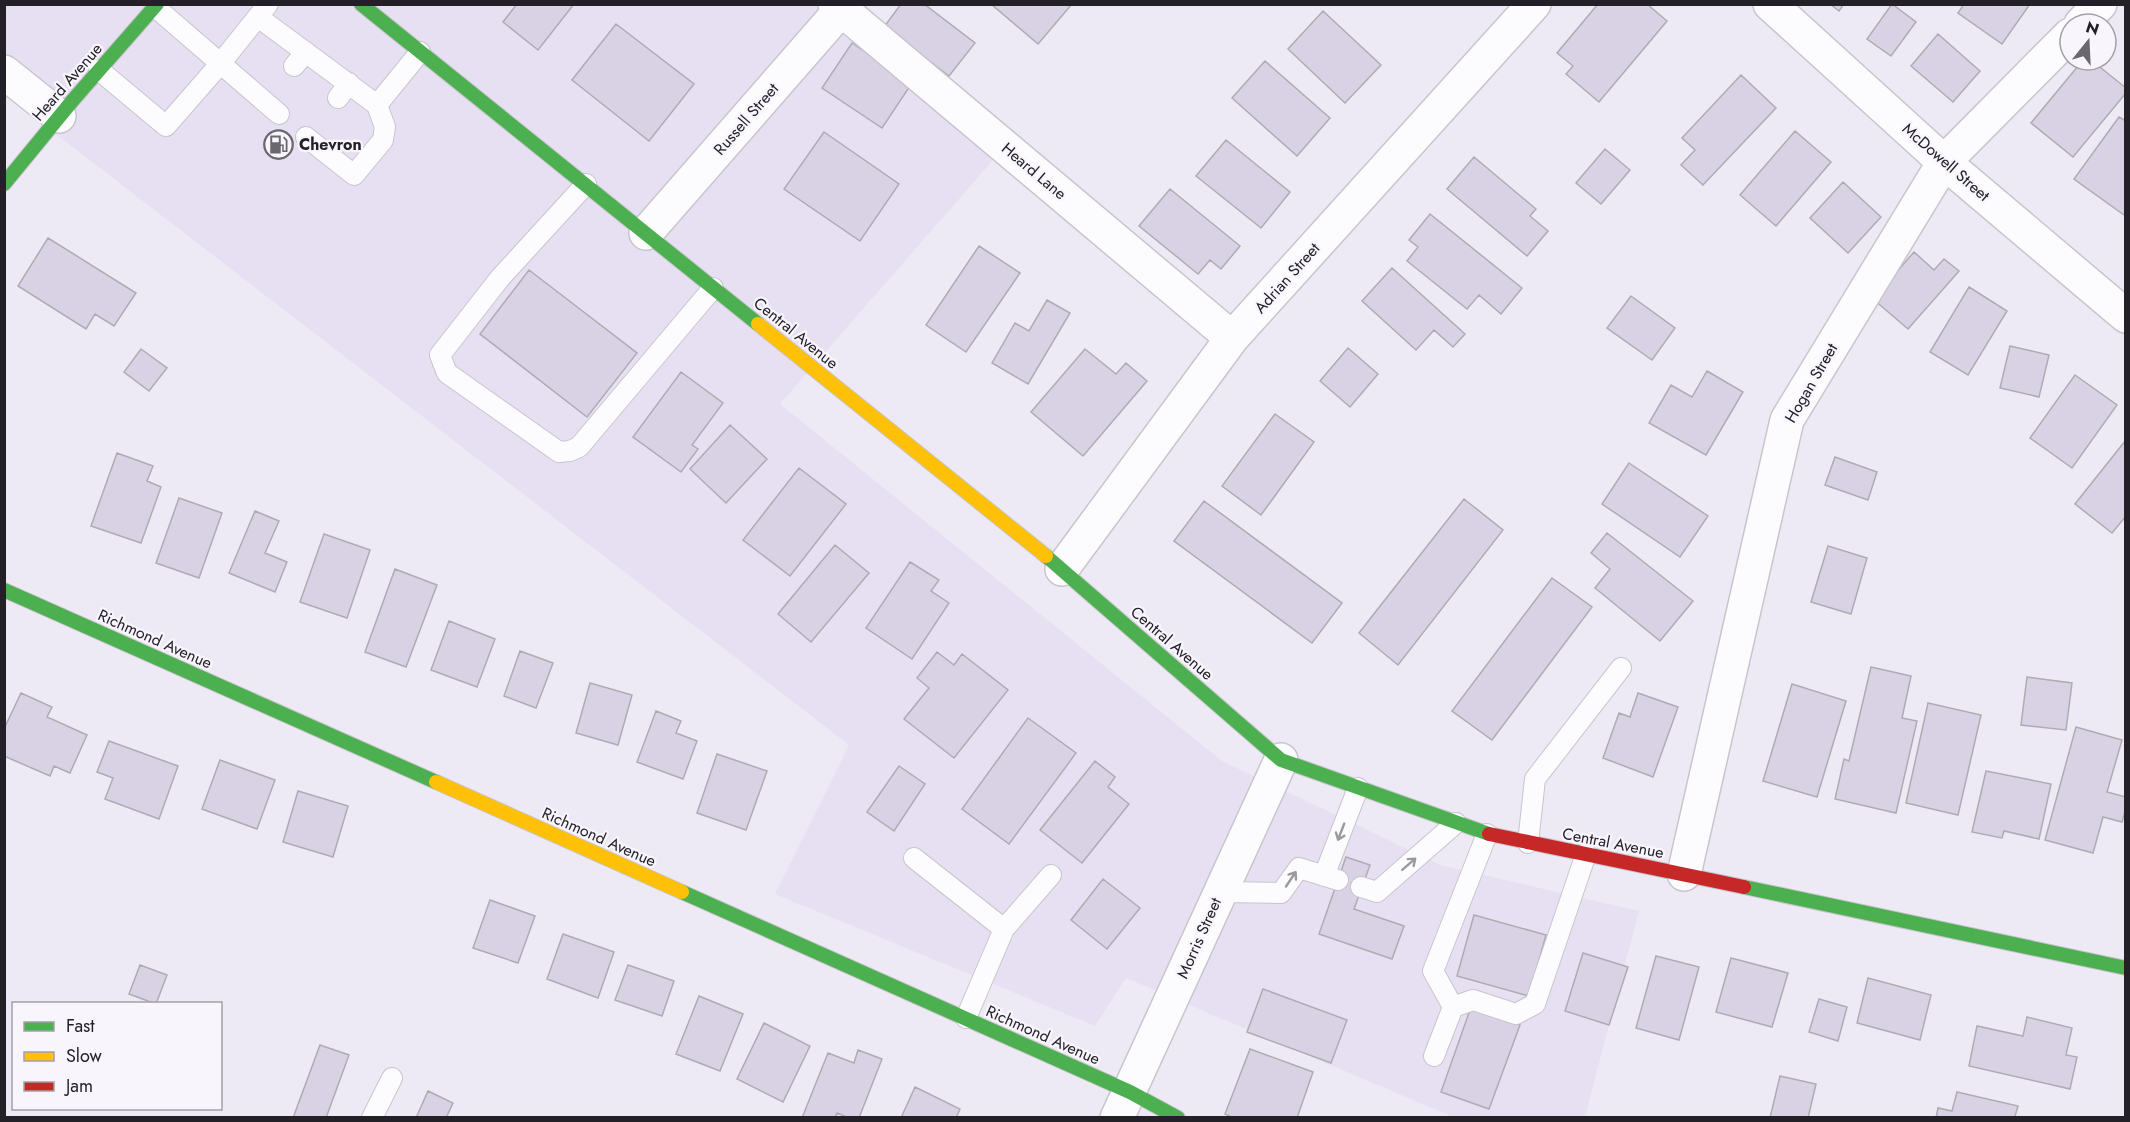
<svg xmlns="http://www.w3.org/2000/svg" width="2130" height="1122" font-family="Jost,sans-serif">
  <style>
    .built { fill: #e7e0f3 }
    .building { fill: #d9d2e4; stroke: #aeabb3; stroke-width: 1.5 }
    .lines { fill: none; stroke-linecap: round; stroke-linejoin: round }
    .lane-casing { stroke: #c8c5cd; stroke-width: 22 }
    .street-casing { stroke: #c8c5cd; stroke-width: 36 }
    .fast-casing { stroke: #c8c5cd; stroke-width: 16 }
    .slow-casing { stroke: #c8c5cd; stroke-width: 16 }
    .jam-casing { stroke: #c8c5cd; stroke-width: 16 }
    .lane { stroke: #fcfcfe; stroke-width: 20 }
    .street { stroke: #fcfcfe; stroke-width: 33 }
    .fast { stroke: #4caf50; stroke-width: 14 }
    .slow { stroke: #ffc107; stroke-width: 14 }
    .jam { stroke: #c62828; stroke-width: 14 }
    .oneway { stroke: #9a999d }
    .labels { text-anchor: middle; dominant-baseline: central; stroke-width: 4.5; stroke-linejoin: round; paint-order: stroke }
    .street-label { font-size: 16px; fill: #232027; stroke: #f8f5fd }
    .poi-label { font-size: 16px; font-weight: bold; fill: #232027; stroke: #f8f5fd; text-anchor: start }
  </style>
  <rect width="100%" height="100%" fill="#eeeaf5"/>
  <path class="built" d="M4 5H856L1015 135 780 404 1222 761 1441 865 1639 911 1585 1117H1453L1126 978 1095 1026 775 894 849 745 5 95Z"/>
  <path class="building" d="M517 4H574L538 50 503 22Z
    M901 4H924L975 43 949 76 884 27Z
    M991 4H1072L1038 44Z
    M1598 4H1647L1667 21 1599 102 1566 74 1573 66 1557 53Z
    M1830 4H1844L1839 11Z
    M1892 4 1916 22 1891 56 1867 39Z
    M1964 4H2030L2002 44 1958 13Z
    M1323 11 1381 65 1345 103 1288 49Z
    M616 24 694 84 649 141 572 80Z
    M1938 34 1980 71 1953 102 1911 66Z
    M852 43 912 83 882 128 822 88Z
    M2083 60H2091L2126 88V93L2073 157 2031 123Z
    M1265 61 1330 118 1297 156 1232 98Z
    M1741 75 1776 108 1703 185 1681 165 1695 150 1682 138Z
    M2119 117 2126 121V212L2124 215 2074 179Z
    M1795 131 1831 162 1776 226 1740 195Z
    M824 132 899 184 860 241 784 189Z
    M1226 140 1290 192 1261 228 1196 176Z
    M1605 149 1630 170 1601 204 1576 183Z
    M1474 157 1536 209 1530 216 1548 231 1527 256 1447 189Z
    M1843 182 1881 217 1848 253 1810 218Z
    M1170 189 1240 246 1221 269 1210 260 1198 274 1139 226Z
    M1430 214 1522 288 1501 314 1479 295 1467 309 1407 261 1418 247 1409 240Z
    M48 238 136 293 114 326 95 314 86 329 18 286Z
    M979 246 1020 273 966 352 926 325Z
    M1914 252 1934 270 1944 259 1959 271 1908 329 1873 299Z
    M1392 268 1465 334 1453 347 1434 330 1416 350 1362 301Z
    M529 270 637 353 587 417 480 334Z
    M1969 287 2007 311 1968 375 1930 352Z
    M1631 296 1675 328 1652 360 1607 328Z
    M1047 300 1070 313 1028 384 992 363 1015 323 1029 331Z
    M2010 346 2049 355 2039 397 2000 388Z
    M1348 348 1378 374 1350 407 1320 381Z
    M141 349 167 368 149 391 124 372Z
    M1085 349 1116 374 1126 363 1147 381 1083 456 1031 412Z
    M1707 371 1743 392 1706 455 1649 423 1671 385 1692 397Z
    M681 372 723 403 692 445 698 449 681 472 633 437Z
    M2075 375 2117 405 2072 468 2030 438Z
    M1275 414 1314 442 1261 515 1222 486Z
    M730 425 767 459 726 503 690 469Z
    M2126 440V516L2112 533 2075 504Z
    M117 453 153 466 147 481 161 487 141 543 91 526Z
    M1835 457 1877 472 1868 500 1825 485Z
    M1629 463 1708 516 1680 557 1602 504Z
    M799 468 846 504 790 576 743 540Z
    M179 498 222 513 199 578 156 563Z
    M1464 499 1503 530 1398 665 1359 633Z
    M1204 501 1342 603 1312 643 1174 541Z
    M255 511 279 521 265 553 287 562 275 592 229 573Z
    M1607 533 1693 601 1660 641 1595 588 1610 569 1591 553Z
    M324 534 370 550 347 618 300 602Z
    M835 545 869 573 811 642 778 614Z
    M1828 546 1867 558 1851 614 1811 602Z
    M910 562 939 580 931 591 949 603 912 659 866 628Z
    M395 569 437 585 406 667 365 652Z
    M1552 578 1592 607 1492 740 1452 711Z
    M449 621 495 639 477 687 431 670Z
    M520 651 553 663 536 708 504 696Z
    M937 652 954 665 962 654 1008 690 954 758 904 719 929 688 917 678Z
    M1871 667 1911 676 1902 718 1917 721 1896 813 1835 799 1844 759 1849 761Z
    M2027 677 2072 683 2066 730 2021 725Z
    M590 683 632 695 618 745 576 733Z
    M1792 684 1846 701 1817 797 1763 781Z
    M21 693 52 707 47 717 87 735 70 773 54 766 50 776 4 756V729Z
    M1638 693 1678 707 1653 777 1603 758 1619 713 1630 717Z
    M1928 703 1981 715 1958 815 1906 803Z
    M656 711 681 721 676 733 697 741 683 779 637 762Z
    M1028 718 1076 753 1009 844 962 809Z
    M2076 727 2122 740 2107 792 2126 797V808L2122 822 2103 817 2093 853 2045 840Z
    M109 741 178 766 159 819 105 799 113 778 97 772Z
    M717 754 767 771 746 830 697 813Z
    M220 760 275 780 257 829 202 809Z
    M1095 761 1115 777 1108 787 1129 804 1082 863 1040 830Z
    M899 766 925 784 894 831 867 812Z
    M1986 771 2051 784 2039 839 2004 831 2002 838 1972 832Z
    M298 791 348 806 333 857 283 842Z
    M1346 857 1370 865 1354 909 1404 926 1392 959 1319 934Z
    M1103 879 1140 908 1107 949 1071 920Z
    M490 900 535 916 518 963 473 948Z
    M1474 915 1546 935 1529 996 1457 976Z
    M563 934 614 952 598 998 547 979Z
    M1583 953 1628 967 1609 1025 1565 1011Z
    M1656 956 1699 967 1679 1040 1636 1028Z
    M1731 958 1788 973 1772 1027 1716 1012Z
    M140 965 167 975 156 1004 129 994Z
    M628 965 674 981 662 1016 615 1000Z
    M1868 978 1931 995 1920 1040 1857 1023Z
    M1263 989 1347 1020 1331 1063 1247 1032Z
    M699 996 743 1014 720 1071 676 1054Z
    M1819 999 1847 1007 1838 1041 1809 1032Z
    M1471 1007 1520 1025 1489 1109 1441 1092Z
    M2027 1017 2072 1028 2066 1055 2077 1057 2070 1089 1969 1066 1977 1026 2023 1036Z
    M764 1023 810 1046 783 1102 737 1079Z
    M320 1045 349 1055 326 1118H293Z
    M1250 1049 1313 1072 1297 1118H1234L1225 1114Z
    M858 1050 882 1059 859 1118H849L837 1113 835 1118H802L828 1053 854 1063Z
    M1780 1076 1816 1084 1808 1118H1770Z
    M915 1087 960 1109 956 1118H901Z
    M428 1091 453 1103 446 1118H416Z
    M1957 1092 2018 1106 2015 1116 2020 1118H1936L1938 1108 1952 1111Z"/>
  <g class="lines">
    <defs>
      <path id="lane" d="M155 7 279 114
        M258 17 377 105
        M294 66 306 52
        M99 70 166 126 220 64 268 4
        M338 98 349 83
        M306 137 354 175 383 140 385 127 377 105 420 52
        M586 184 500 278 440 355 447 373 559 452 570 451 579 447 713 288
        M1528 843 1535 779 1621 668
        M914 858 1004 929
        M1324 876 1358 788
        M1361 887 1377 892 1456 823
        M1219 892 1281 893 1299 868 1338 880
        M1453 1007 1473 1000 1516 1014 1535 1004 1586 854
        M966 1018 1004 929 1051 875
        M1434 1056 1453 1007 1433 971 1487 834
        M372 1118 392 1078"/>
      <path id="street" d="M835 4 1232 338
        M1770 4 1944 162 2126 316
        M2081 24 2100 4
        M4 72 59 116
        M646 233 846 4
        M1062 569 1232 338 1534 4
        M1684 874 1787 420 1944 162 2070 35
        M1117 1118 1281 760"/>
      <path id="fast" d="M361 4 758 324
        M4 184 73 100 157 4
        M1046 556 1281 760 1489 834
        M4 590 436 782
        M1744 887 2126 968
        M682 892 1130 1092 1178 1118"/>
      <path id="slow" d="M758 324 1046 556
        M436 782 682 892"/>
      <path id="jam" d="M1489 834 1744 887"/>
    </defs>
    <use href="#lane" class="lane-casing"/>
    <use href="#street" class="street-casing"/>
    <use href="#fast" class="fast-casing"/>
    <use href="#slow" class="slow-casing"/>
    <use href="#jam" class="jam-casing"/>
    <use href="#lane" class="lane"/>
    <use href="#street" class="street"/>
    <use href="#fast" class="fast"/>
    <use href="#slow" class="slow"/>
    <use href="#jam" class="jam"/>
  </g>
  <defs><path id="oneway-shaft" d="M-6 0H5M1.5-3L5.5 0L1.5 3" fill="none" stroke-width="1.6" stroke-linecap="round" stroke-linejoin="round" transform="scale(1.5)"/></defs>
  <g class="oneway">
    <use href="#oneway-shaft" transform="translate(1341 832) rotate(111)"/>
    <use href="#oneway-shaft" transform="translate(1409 864) rotate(-41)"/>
    <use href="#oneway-shaft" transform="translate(1291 879) rotate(-56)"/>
  </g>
  <defs>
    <symbol id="fuel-ring" viewBox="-11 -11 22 22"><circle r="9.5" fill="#f8f5fd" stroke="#6a676f" stroke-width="1.5"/><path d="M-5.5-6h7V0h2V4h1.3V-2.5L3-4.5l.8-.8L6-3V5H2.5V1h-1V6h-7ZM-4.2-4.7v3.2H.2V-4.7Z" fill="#6a676f"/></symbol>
  </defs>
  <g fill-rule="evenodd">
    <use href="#fuel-ring" x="262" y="128" width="33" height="33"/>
  </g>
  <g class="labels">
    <g class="street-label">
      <text transform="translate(67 82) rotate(-49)">Heard Avenue</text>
      <text transform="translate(746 119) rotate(-49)">Russell Street</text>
      <text transform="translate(1946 162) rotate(41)">McDowell Street</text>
      <text transform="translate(1034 171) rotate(40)">Heard Lane</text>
      <text transform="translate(1287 278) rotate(-48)">Adrian Street</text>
      <text transform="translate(796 333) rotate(39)">Central Avenue</text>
      <text transform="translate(1811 383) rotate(-60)">Hogan Street</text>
      <text transform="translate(155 639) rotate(24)">Richmond Avenue</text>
      <text transform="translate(1172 643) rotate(41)">Central Avenue</text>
      <text transform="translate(599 837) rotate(24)">Richmond Avenue</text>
      <text transform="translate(1613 843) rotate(11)">Central Avenue</text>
      <text transform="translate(1199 938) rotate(-66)">Morris Street</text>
      <text transform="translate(1043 1035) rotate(24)">Richmond Avenue</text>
    </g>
    <g class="poi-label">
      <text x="299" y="144">Chevron</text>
    </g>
  </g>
  <rect width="2130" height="1122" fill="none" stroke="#232027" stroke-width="12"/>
  <rect x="12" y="1002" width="210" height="108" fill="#f8f5fd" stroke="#a3a0a7" stroke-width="1.5"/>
  <rect x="24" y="1022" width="30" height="9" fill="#4caf50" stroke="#a3a0a7" stroke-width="1.5"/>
  <text x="66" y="1032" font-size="18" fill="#232027">Fast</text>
  <rect x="24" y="1052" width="30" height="9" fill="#ffc107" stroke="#a3a0a7" stroke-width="1.5"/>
  <text x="66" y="1062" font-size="18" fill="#232027">Slow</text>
  <rect x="24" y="1082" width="30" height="9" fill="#c62828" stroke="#a3a0a7" stroke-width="1.5"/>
  <text x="66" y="1092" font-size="18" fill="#232027">Jam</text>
  <g transform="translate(2088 42) rotate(18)"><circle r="28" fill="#f8f5fd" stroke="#a3a0a7" stroke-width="1.5"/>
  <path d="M0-4.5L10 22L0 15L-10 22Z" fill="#6a676f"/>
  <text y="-9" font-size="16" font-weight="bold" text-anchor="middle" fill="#232027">N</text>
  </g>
</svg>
